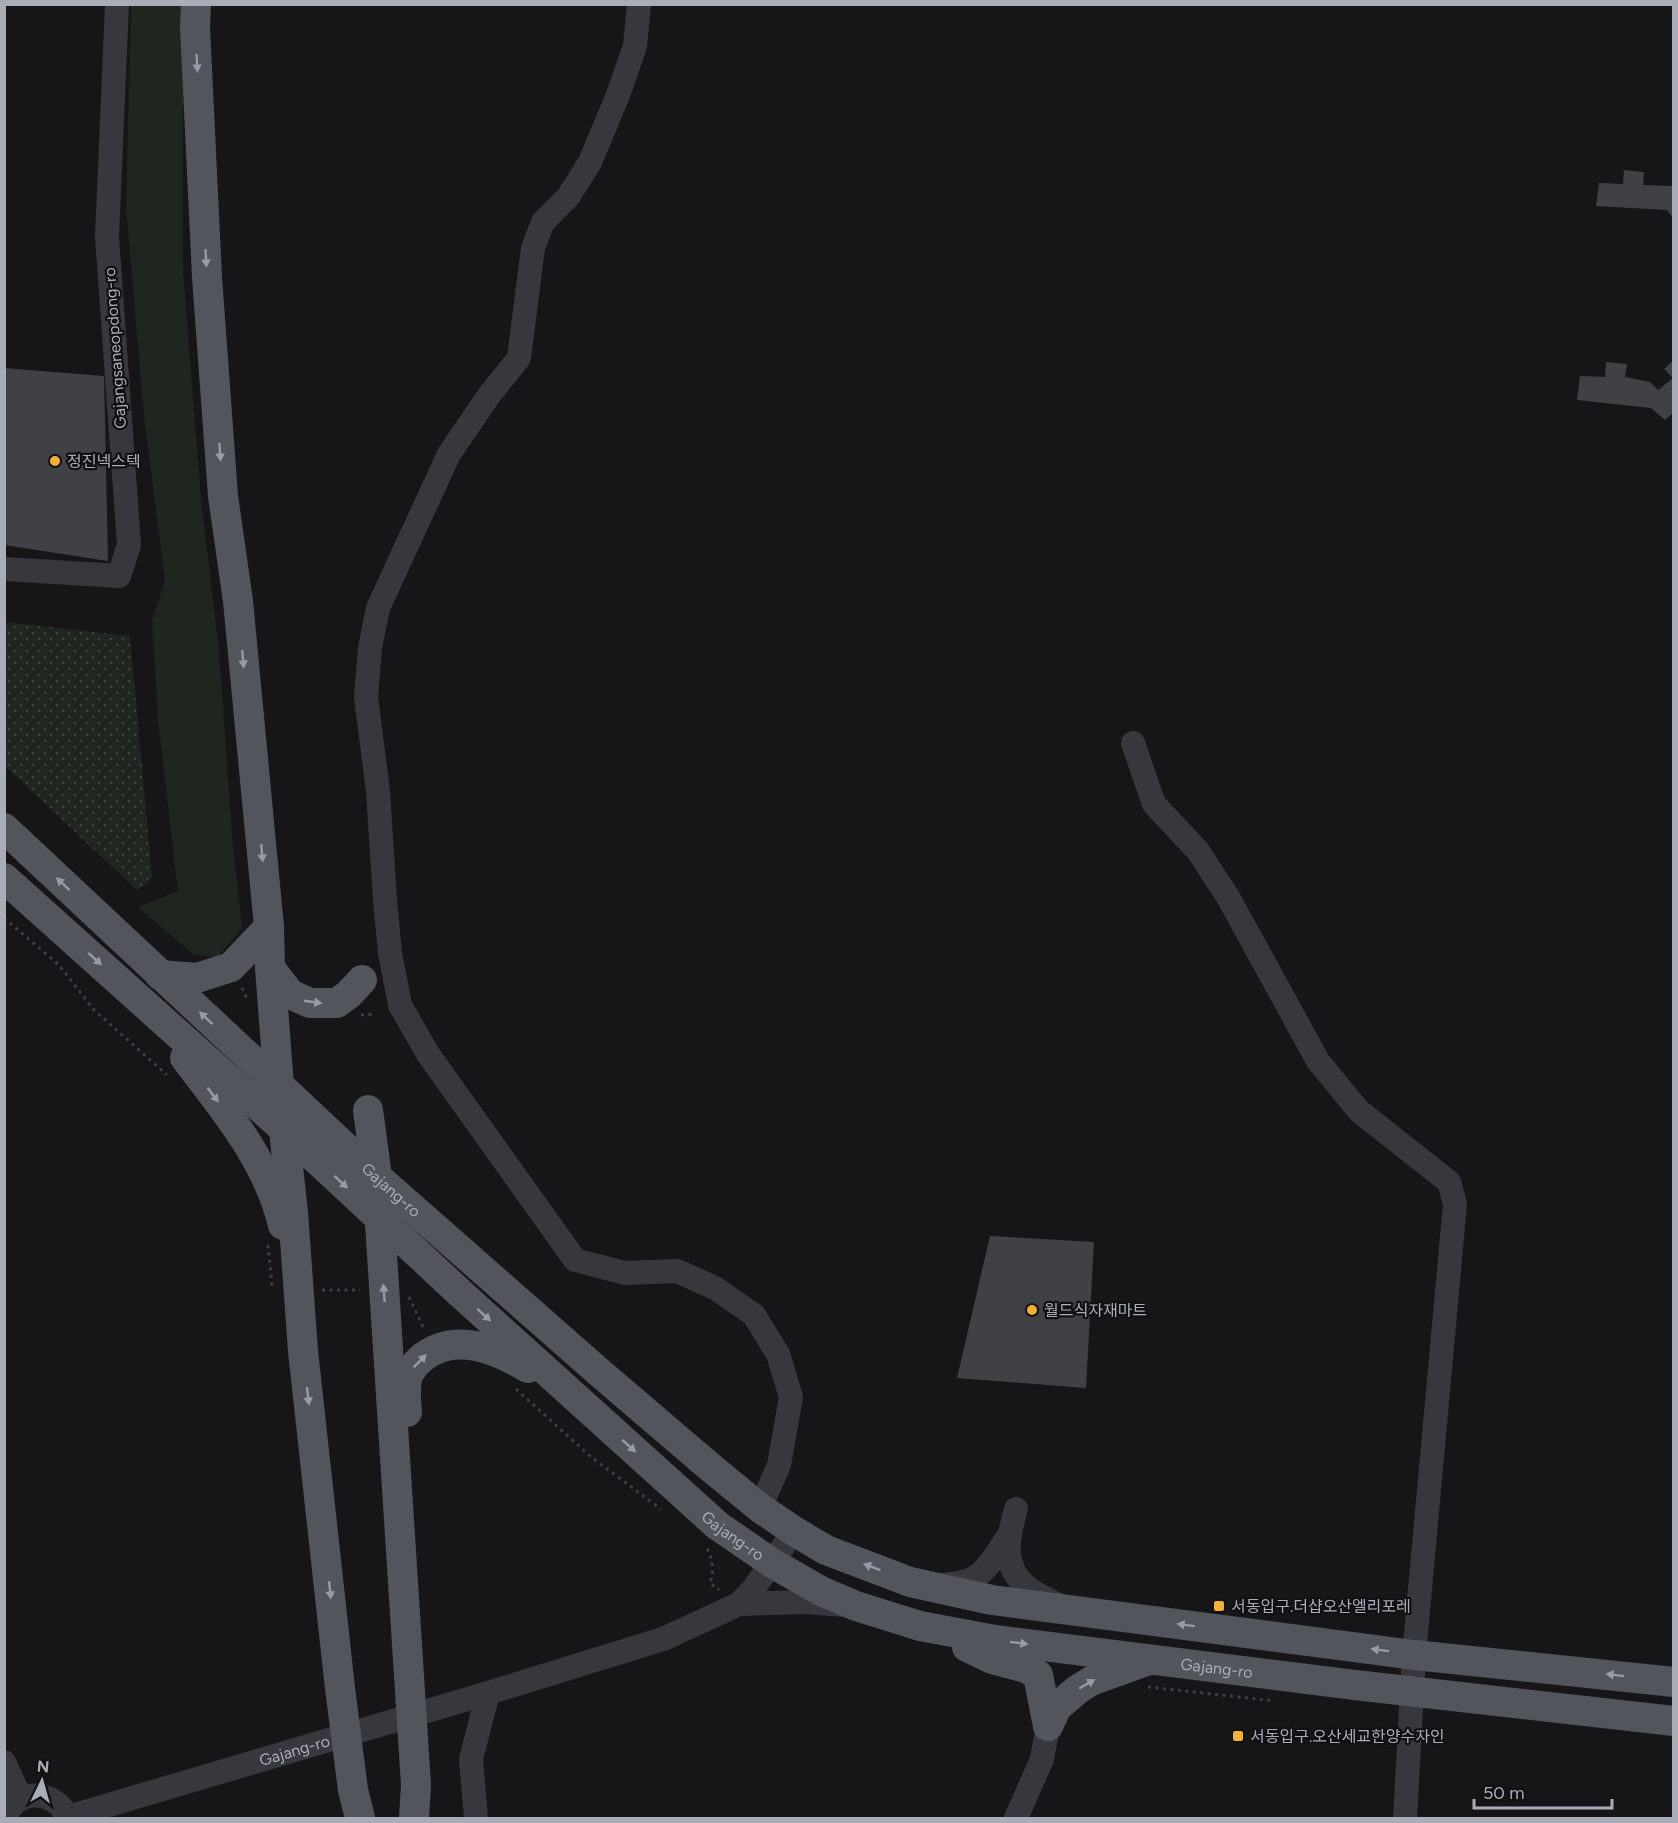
<svg xmlns="http://www.w3.org/2000/svg" width="1678" height="1823" font-family="Figtree,'Noto Sans KR',sans-serif">
  <style>
    .grass { fill: url(#grass-dots) }
    .park { fill: #1e261f }
    .building { fill: #404145 }
    .lines { fill: none; stroke-linecap: round; stroke-linejoin: round }
    .path { stroke: #3d3f44; stroke-width: 3; stroke-dasharray: 3 4.5; stroke-linecap: butt }
    .minor { stroke: #37383d; stroke-width: 24 }
    .major { stroke: #53555c; stroke-width: 30 }
    .oneway { fill: #979ba6 }
    .poi-dot { fill: #f2b134; stroke: #111113; stroke-width: 2 }
    .labels { text-anchor: middle; dominant-baseline: central; stroke-width: 4.5; stroke-linejoin: round; paint-order: stroke }
    .street-label { font-size: 16px; fill: #a8adb8; stroke: #111113 }
    .poi-label { font-size: 16px; fill: #a8adb8; stroke: #111113; text-anchor: start }
  </style>
  <defs>
    <pattern id="grass-dots" width="8" height="8" patternUnits="userSpaceOnUse" patternTransform="scale(1.5)"><rect width="8" height="8" fill="#1e261f"/><path d="M2 2h.1M6 6h.1" fill="none" stroke="#3c433d" stroke-width="1.8" stroke-linecap="round"/></pattern>
  </defs>
  <rect width="100%" height="100%" fill="#161618"/>
  <path class="grass" d="M5 622 130 636 152 878 137 890 5 766Z"/>
  <path class="park" d="M131 5H185L183 34V270L201 499 219 650 232 834 242 929 217 957 194 955 138 907 178 891 158 720 152 620 165 581 144 416 126 205Z"/>
  <path class="building" d="M1624 170 1644 172 1643 185 1672 186 1674 185V216L1672 217 1667 210 1596 206 1599 183 1623 184Z
    M1674 360V412L1665 420 1651 408 1577 400 1580 376 1605 377 1606 362 1627 364 1625 377 1650 382 1658 390 1673 378 1664 369Z
    M4 368 104 376 108 561 4 545Z
    M990 1236 1094 1242 1086 1388 957 1378Z"/>
  <g class="lines">
    <path class="path" d="M4 918 59 965 94 1010 167 1075
      M242 988 248 1001
      M361 1015 375 1014
      M268 1245 272 1286
      M322 1290H360
      M409 1297 424 1329
      M516 1389 591 1457 661 1509
      M707 1549C713 1559 714 1572 710 1583L719 1590
      M1148 1687 1275 1701"/>
    <g class="minor">
      <path d="M639 4 635 46 618 95 590 162 568 197 543 222 533 248 519 358 490 394 449 454 378 608 370 648 366 697 378 791 385 900 390 953 400 1005 428 1054 575 1260 625 1273 677 1271 715 1288 754 1315 778 1354 791 1397 779 1465 760 1508"/>
      <path d="M4 569 119 576 129 545 107 237 117 4"/>
      <path d="M1133 743 1154 804 1198 851 1228 897 1318 1061 1359 1111 1449 1182 1455 1204 1414 1655 1405 1818"/>
      <path d="M1016 1509C1008 1537 1001 1566 1027 1587 1036 1595 1050 1600 1060 1606"/>
      <path d="M939 1585C983 1583 984 1571 1008 1537"/>
      <path d="M739 1604 807 1602 844 1605"/>
      <path d="M4 1762 21 1799"/>
      <path id="s1" d="M68 1817 488 1693 663 1639 739 1604 754 1588 794 1531"/>
      <path d="M5 1818C17 1787 55 1789 68 1818"/>
      <path d="M476 1818 471 1759 488 1693"/>
      <path d="M1016 1818 1042 1759 1048 1726"/>
    </g>
    <g class="major">
      <path d="M196 4 195 27 207 277 223 496 238 601 269 927 270 968 279 1086 293 1212 303 1351 340 1688 353 1790 360 1818"/>
      <path id="s2" d="M4 828 377 1177 600 1373 710 1467 760 1508 794 1531 826 1550 910 1582 992 1600 1414 1655 1674 1682"/>
      <path id="s3" d="M4 878 284 1129 460 1293 718 1526 772 1563 821 1591 856 1606 920 1626 995 1640 1355 1685 1674 1721"/>
      <path d="M270 968 290 994 310 1003H337L349 994 362 980"/>
      <path d="M160 975 197 978 231 967 269 927"/>
      <path d="M185 1058C224 1109 268 1161 283 1225"/>
      <path d="M368 1110 377 1177 416 1785 414 1818"/>
      <path d="M407 1412C406 1402 405 1390 407 1379 409 1370 416 1363 423 1357 456 1332 496 1349 528 1368"/>
      <path d="M967 1647 992 1659 1026 1668 1038 1675 1048 1726"/>
      <path d="M1048 1726 1057 1707 1077 1690 1091 1681 1144 1662"/>
    </g>
  </g>
  <defs><path id="oneway-solid" d="M-6-.8H1V-3.2L6.5 0L1 3.2V.8H-6Z" transform="scale(1.5)"/></defs>
  <g class="oneway">
    <use href="#oneway-solid" transform="translate(197 63) rotate(87)"/>
    <use href="#oneway-solid" transform="translate(206 258) rotate(87)"/>
    <use href="#oneway-solid" transform="translate(220 452) rotate(86)"/>
    <use href="#oneway-solid" transform="translate(243 659) rotate(85)"/>
    <use href="#oneway-solid" transform="translate(262 853) rotate(85)"/>
    <use href="#oneway-solid" transform="translate(63 884) rotate(-137)"/>
    <use href="#oneway-solid" transform="translate(95 959) rotate(42)"/>
    <use href="#oneway-solid" transform="translate(313 1002) rotate(8)"/>
    <use href="#oneway-solid" transform="translate(206 1018) rotate(-137)"/>
    <use href="#oneway-solid" transform="translate(213 1095) rotate(53)"/>
    <use href="#oneway-solid" transform="translate(341 1182) rotate(43)"/>
    <use href="#oneway-solid" transform="translate(384 1293) rotate(-94)"/>
    <use href="#oneway-solid" transform="translate(484 1315) rotate(42)"/>
    <use href="#oneway-solid" transform="translate(420 1361) rotate(-45)"/>
    <use href="#oneway-solid" transform="translate(308 1396) rotate(83)"/>
    <use href="#oneway-solid" transform="translate(629 1446) rotate(42)"/>
    <use href="#oneway-solid" transform="translate(872 1567) rotate(-159)"/>
    <use href="#oneway-solid" transform="translate(330 1590) rotate(84)"/>
    <use href="#oneway-solid" transform="translate(1186 1625) rotate(-173)"/>
    <use href="#oneway-solid" transform="translate(1019 1643) rotate(7)"/>
    <use href="#oneway-solid" transform="translate(1380 1650) rotate(-173)"/>
    <use href="#oneway-solid" transform="translate(1615 1675) rotate(-173)"/>
    <use href="#oneway-solid" transform="translate(1087 1684) rotate(-30)"/>
  </g>
  <g class="poi-dot">
    <circle cx="55" cy="461" r="6"/>
    <circle cx="1032" cy="1310" r="6"/>
    <rect x="1213" y="1600" width="12" height="12" rx="3"/>
    <rect x="1232" y="1730" width="12" height="12" rx="3"/>
  </g>
  <g class="labels">
    <g class="street-label">
      <text transform="translate(115 348) rotate(-94)">Gajangsaneopdong-ro</text>
      <text stroke="none"><textPath href="#s2" startOffset="530">Gajang-ro</textPath></text>
      <text stroke="none"><textPath href="#s3" startOffset="982">Gajang-ro</textPath></text>
      <text stroke="none"><textPath href="#s3" startOffset="1491">Gajang-ro</textPath></text>
      <text stroke="none"><textPath href="#s1" startOffset="236">Gajang-ro</textPath></text>
    </g>
    <g class="poi-label">
      <text x="67" y="461">정진넥스텍</text>
      <text x="1044" y="1310">월드식자재마트</text>
      <text x="1231" y="1606">서동입구.더샵오산엘리포레</text>
      <text x="1250" y="1736">서동입구.오산세교한양수자인</text>
    </g>
  </g>
  <rect width="1678" height="1823" fill="none" stroke="#a8adb8" stroke-width="12"/>
  <g transform="translate(42 1781) rotate(5)" stroke="#111113" stroke-width="4.5" paint-order="stroke">
  <path d="M0-4.5L10 22L0 15L-10 22Z" fill="#a8adb8"/>
  <text y="-9" font-size="16" font-weight="bold" text-anchor="middle" fill="#a8adb8">N</text>
  </g>
  <path d="M1474 1799v9h138v-9" fill="none" stroke="#a8adb8" stroke-width="3"/>
  <text x="1483" y="1799" font-size="18" fill="#a8adb8" stroke="#111113" stroke-width="4.5" paint-order="stroke">50 m</text>
</svg>
